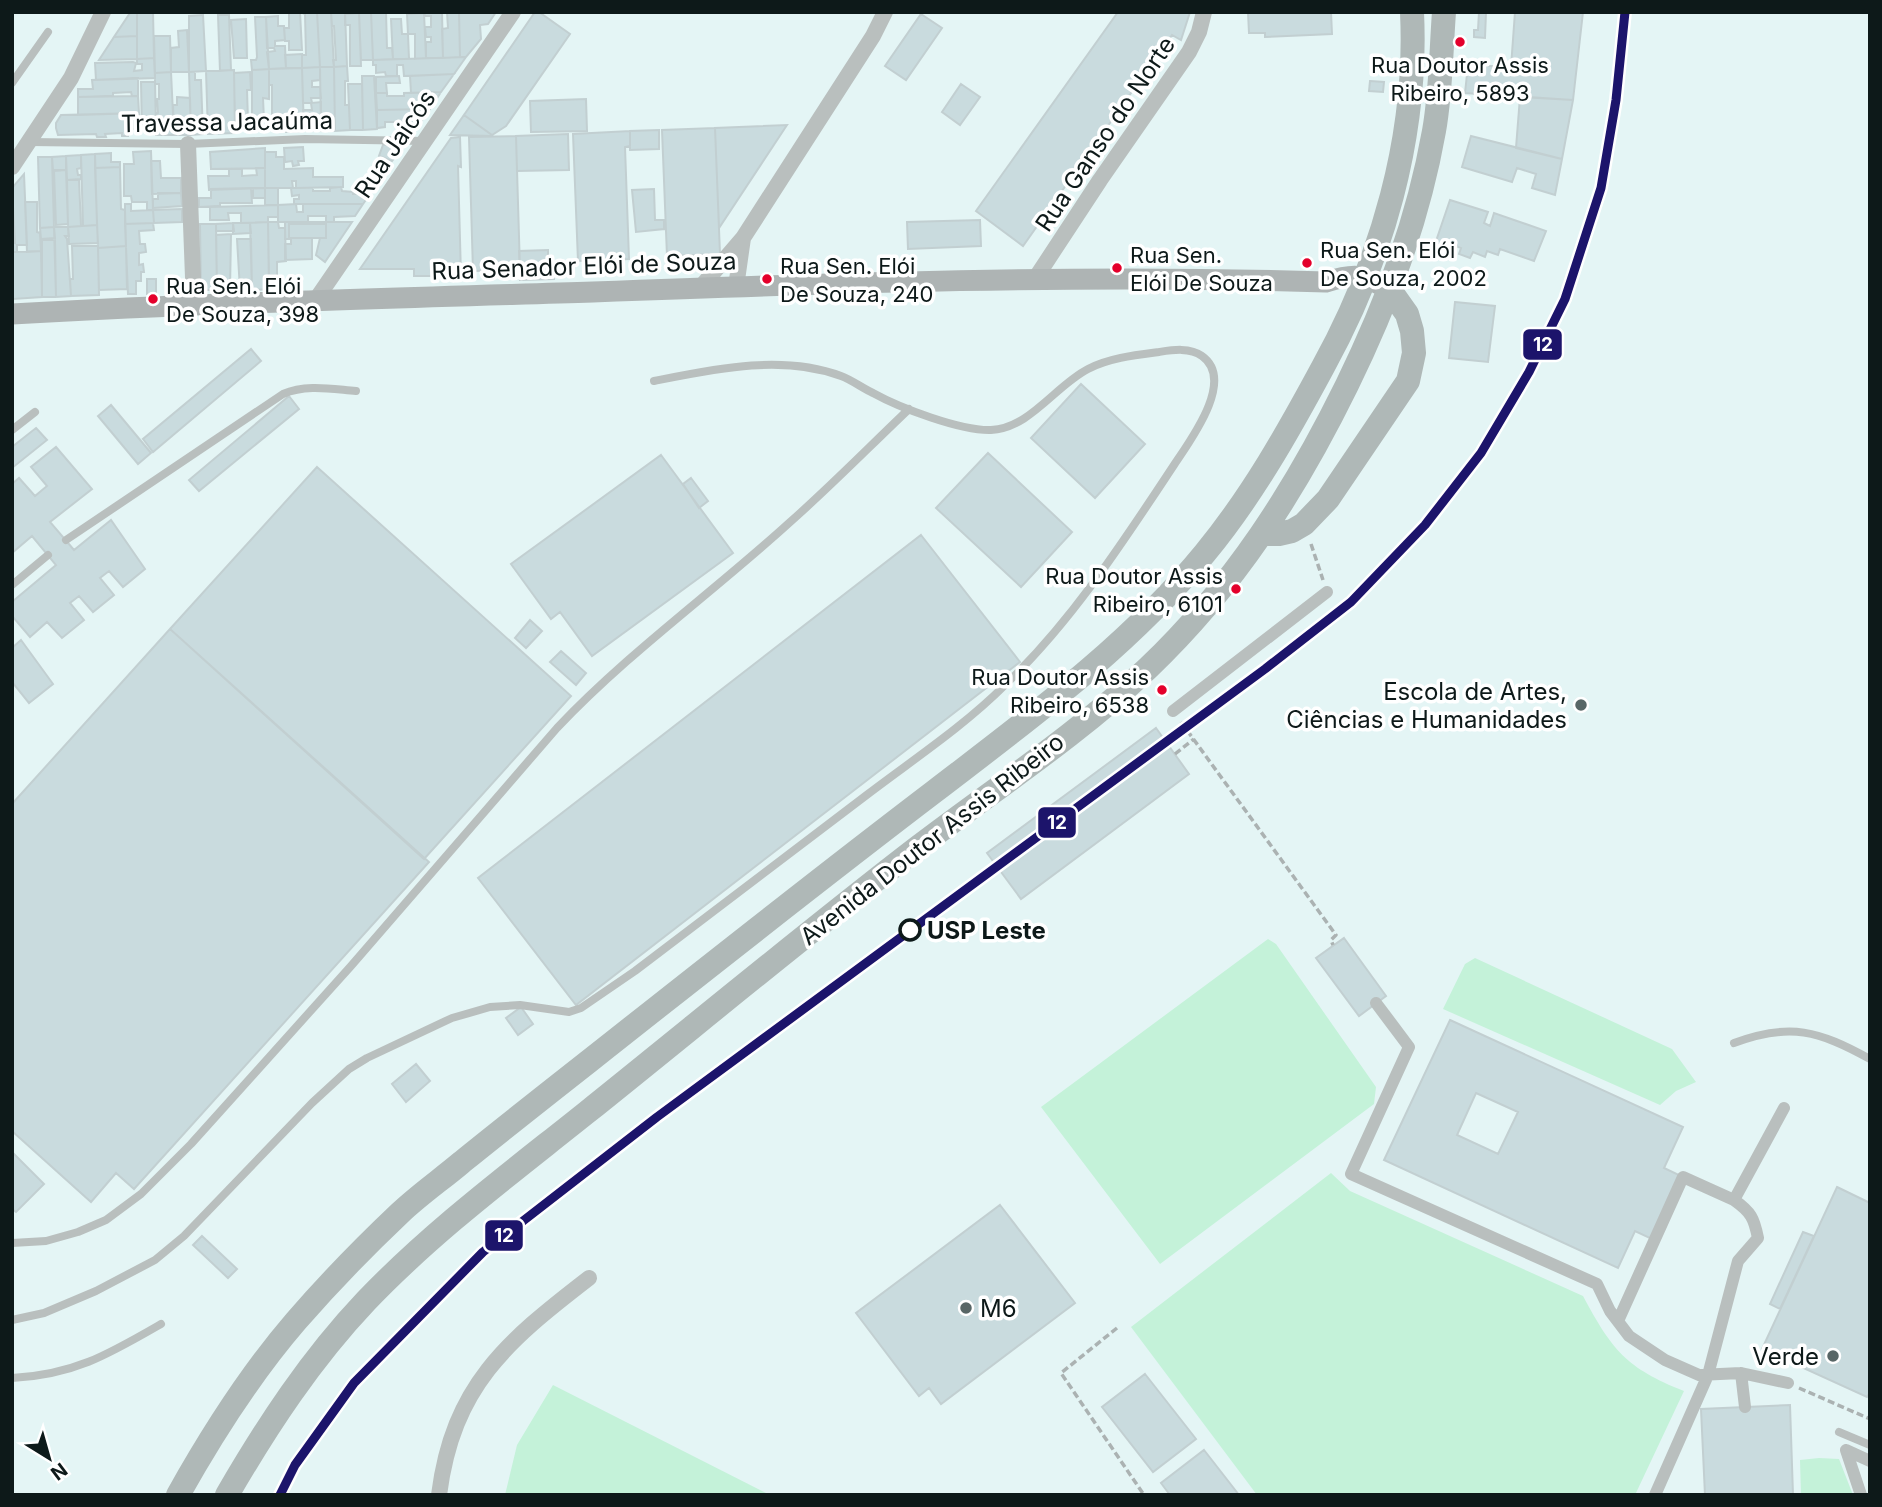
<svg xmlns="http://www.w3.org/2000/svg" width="1882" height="1507" font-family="Inter,sans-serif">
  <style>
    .green { fill: #c4f2d9 }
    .building { fill: #c9dbde; stroke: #c2cfd1; stroke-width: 2; fill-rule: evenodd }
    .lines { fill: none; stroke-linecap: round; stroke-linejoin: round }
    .path { stroke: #abb2b2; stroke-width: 3.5; stroke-dasharray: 7 3.5; stroke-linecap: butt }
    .service { stroke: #b9bfbe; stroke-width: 8 }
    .pedestrian { stroke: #b9bfbe; stroke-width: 12 }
    .minor { stroke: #b9bfbe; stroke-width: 16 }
    .secondary { stroke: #aeb4b4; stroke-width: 21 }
    .primary { stroke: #afb8b7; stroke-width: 24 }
    .rail-1-casing { stroke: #fff; stroke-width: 14 }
    .rail-1 { stroke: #1c146b; stroke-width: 9 }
    .bus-dot { fill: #e4002b; stroke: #fff; stroke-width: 2.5 }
    .poi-dot { fill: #586666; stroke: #fff; stroke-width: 2.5 }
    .stop-dot { fill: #fff; stroke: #0d1919; stroke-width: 3.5 }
    .labels { text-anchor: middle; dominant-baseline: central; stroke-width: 7; stroke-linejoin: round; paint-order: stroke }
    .bus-label { font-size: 22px; fill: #0d1919; stroke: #fff; text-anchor: start }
    .street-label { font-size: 24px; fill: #0d1919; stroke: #fff }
    .poi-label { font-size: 24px; fill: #0d1919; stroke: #fff; text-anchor: end }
    .stop-label { font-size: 24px; font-weight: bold; fill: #0d1919; stroke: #fff; text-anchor: start }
    .line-badge { stroke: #fff; stroke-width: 2.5 }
    .badge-label { font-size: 19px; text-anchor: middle; font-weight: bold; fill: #fff }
  </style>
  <rect width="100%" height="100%" fill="#e4f5f5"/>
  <path class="green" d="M1268 939 1276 944 1376 1087 1374 1104 1160 1264 1041 1107Z
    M1475 958 1672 1049 1696 1082 1676 1091 1660 1105 1443 1009 1465 964Z
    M1331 1173 1350 1191 1583 1296C1612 1350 1626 1368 1684 1391L1635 1495H1257L1131 1327Z
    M553 1385 770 1495H505L517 1445Z
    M1819 1458 1839 1459 1853 1495H1801L1800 1460Z"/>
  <path class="building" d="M137 12H153L154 58 137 59Z
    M137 12V36L114 37 130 13Z
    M289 12H300L302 50H289V41H285L284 28H289Z
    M300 12H317L320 67 302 68V55H306L305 14Z
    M317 12H331L334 67H320Z
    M331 12H345L347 66 334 67 333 60H336L334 26H332Z
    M359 12H371L373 60H361Z
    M371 12H386L387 48H392L393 59 373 60Z
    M424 12H442L443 58H426V42H431V37H426L425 27H431V16H425Z
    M447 12H459L460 57 443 58 442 29 448 28Z
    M459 12H496L488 24 480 25 481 39 466 57H460Z
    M535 12H539L570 34 506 126 492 135 464 115Z
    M1118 12H1190L1181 40 1172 35 1023 246 976 211Z
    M1248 12H1331L1332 34 1265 37V33H1249Z
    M1479 12H1486L1485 38 1474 37V30H1478Z
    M1515 12H1583L1573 100 1465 93 1468 65 1511 67Z
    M359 13 361 66H350V25H345V14Z
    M424 13 426 58 415 59V34H408L407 14Z
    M921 14 942 28 906 80 885 66Z
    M203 15 206 71 189 72V16Z
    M218 15H229L231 70 220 71Z
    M278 16V26H284L285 40 275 41V46H285L286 68 269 69 267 52 275 51 274 48H267L266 17Z
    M255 17H266L269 69 252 70 251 60H256L257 57Z
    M246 19 247 58H234L231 20Z
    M391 19H401L402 34H408L409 59H393Z
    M187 30 189 72H171V48L179 47 178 31Z
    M137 36V59L99 60 114 37Z
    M154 36H170L171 72 155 73Z
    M302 54V68H286L285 55Z
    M466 57 454 74 404 76 403 65H397V76H386L385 72 376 73V65H373V60Z
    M154 58 155 78 96 80 95 63 133 62 136 63 134 71 142 70V64H137V59Z
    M347 66 348 81H345V105H349L350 130 335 131 334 67Z
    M320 67V80L312 81V87H320L321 98H311L312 103 321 102V131H304L303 110H312L311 103H303L302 68Z
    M320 67H334L335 131H321Z
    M302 68 304 131 286 132V121L272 118V85H269V69Z
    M269 69V99L263 98 264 121H252V70Z
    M234 70 235 133 208 134 206 71Z
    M171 72 174 135H156V114L158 113 157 99H159V84H155V73Z
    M189 72H195V80H201L203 134 191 135Z
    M250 72 251 90H247L248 121H235L234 73Z
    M454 74 441 92 411 93 410 76Z
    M362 76H374L377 129 363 130Z
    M399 76 400 83H386L387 93H376V77Z
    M138 78V96H132L131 92 113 93V96L78 97V89H93L92 80Z
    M1370 81 1384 82 1383 92 1369 91Z
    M141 82H155L156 130H142Z
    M348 84H362L363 130H350Z
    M961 84 980 97 960 125 942 112Z
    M441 92 430 109 377 110 376 93H387V96H404V93Z
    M138 96 139 113 78 115V97Z
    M177 97 190 98 191 135H174L173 105H177Z
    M1520 97 1573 100 1562 159 1516 148Z
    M586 99 587 131 531 132 530 101Z
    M430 109 417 127 403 128 402 122H385V127L377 128V110Z
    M139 113 140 129H128V136H122V133L105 134 106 137H97L96 134 58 135 56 128V123L61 115Z
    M464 115 492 135V136L450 135Z
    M787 125 719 228 715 128Z
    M715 128 720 254 667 256 662 130Z
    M659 130V149L630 150V131Z
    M630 131V146L625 147 629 259 578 261 573 134Z
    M568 134 569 170 517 171 516 136Z
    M516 136 520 270 473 271 469 137Z
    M1471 136 1562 159 1555 195 1532 188 1536 174 1517 168 1512 182 1462 167Z
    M460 137 461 167 458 166 461 276H414V269H360L451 138Z
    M395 144 400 150 392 161 379 156 383 145Z
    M303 147 304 161H298L299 165 293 166 292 161 285 162 284 148Z
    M265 148V168L211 169 210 152Z
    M151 151 153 210H147V202H132L131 196H124V164H134L133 152Z
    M265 152H276V157H284V169L313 168V177H343V187L296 188V181H292L293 188H265Z
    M111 153V162H120V167L95 168V154Z
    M95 154 97 225 83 226 81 155Z
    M81 155V168L77 169 78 175H81V179L67 180 66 156Z
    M66 156V170H53L52 157Z
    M38 157H52L54 227 40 228Z
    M151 161H160L161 178H181V193L152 194Z
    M120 167 121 209 125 210 126 246 98 248 95 168Z
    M256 168H265V188L209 190 208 176H229V169H242V176L257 175Z
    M66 170 68 224 56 225 54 171Z
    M24 174 27 245H17V252H12V242L15 243 12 188Z
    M67 180H79L81 226 68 227Z
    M341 187 342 191 353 192V194H370L363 204H294V199H299V195L292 196 291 188H313V191H330V188Z
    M251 188 252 203H220V206L199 207V198H211V189Z
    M253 188H265V198H253Z
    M265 188H278V205H265Z
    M654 189 655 220H664V229L636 232 632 190Z
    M158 193H181L182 206 153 208V199H158Z
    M1450 200 1488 212 1484 223 1490 226 1494 213 1546 231 1534 261 1500 249 1498 255 1487 251 1485 257 1473 252 1470 258 1459 254 1461 248 1448 243 1443 257 1432 253Z
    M25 202H37V232L40 233 41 251 27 252Z
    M125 204H131V211L153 210 154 223 125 224Z
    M296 204 297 212H303V204H363L355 216 334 217V222H326V216H308V222H278V205Z
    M278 205V217H268V222L241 223V213H228L229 220H210V207Z
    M182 209V222L154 223 153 210Z
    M980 220 981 246 908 249 907 222Z
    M268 222H278L279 228H285L286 261 277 262V275H269Z
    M268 222 269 289 252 290 250 223Z
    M285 222H326L289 224V238H312V259L285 260V244H291V239H285Z
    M326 222H352L325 262 316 255 320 238H326Z
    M153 223 154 230 139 231 140 244H145L146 252 139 253V265L143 264 144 272H141V281H136V294H128L125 224Z
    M233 223H250L251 233 233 234Z
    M233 223 234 231H216V224Z
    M200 224H216L217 290H201Z
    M289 224H326V238H289Z
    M97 225 98 243 69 244 68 227Z
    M54 227 55 238 41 239 40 228Z
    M54 227H68L69 236H65L67 239 71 296 56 297Z
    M231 234 230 290H217L216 235Z
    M237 239H251L252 290H240Z
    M42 240H55L56 297H42Z
    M72 246H98L99 295 71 296 70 279H73Z
    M126 246 127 289 99 290 98 248Z
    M548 250V270H554V279L520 280 519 251Z
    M41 251 42 297 13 299 12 252Z
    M147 279H156V294H147Z
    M1455 302 1495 306 1488 362 1449 358Z
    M251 349 261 361 153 452 143 439Z
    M1081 384 1145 444 1095 498 1031 438Z
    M289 396 299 409 199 491 189 480Z
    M111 405 151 453 138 464 98 416Z
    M36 428 47 440 12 468V447Z
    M56 447 92 489 50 522 74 550 111 520 145 569 123 587 109 571 100 578 114 595 93 612 79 596 70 603 84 620 62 638 47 622 30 637 12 616V602L56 565 32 536 12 553V484L19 478 35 496 47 486 31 467Z
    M988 453 1072 532 1021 587 936 508Z
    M661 455 733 553 592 656 560 612 551 619 511 564Z
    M317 467 571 696 424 859 170 629Z
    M691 478 708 501 699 508 683 484Z
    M921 535 1020 662 576 1005 478 878Z
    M530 620 542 631 526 648 515 638Z
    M170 629 429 862 134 1189 116 1173 91 1202 12 1131V804Z
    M21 640 53 684 29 703 12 682V648Z
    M561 651 586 673 576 685 550 662Z
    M1156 728 1189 774 1021 899 987 853Z
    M1344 938 1386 996 1359 1016 1316 958Z
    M521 1007 533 1024 518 1035 506 1018Z
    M1450 1020 1683 1127 1664 1168 1683 1177 1654 1240 1635 1231 1618 1268 1384 1160ZM1476 1093 1518 1112 1498 1154 1457 1135Z
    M416 1064 430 1081 406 1102 392 1084Z
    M12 1152 44 1184 16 1212 12 1209Z
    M1837 1187 1870 1203V1392L1867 1397 1762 1349Z
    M1000 1205 1075 1303 941 1404 929 1388 919 1396 856 1313Z
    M1803 1232 1814 1236 1780 1309 1770 1304Z
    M202 1236 237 1269 228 1278 193 1245Z
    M1145 1374 1196 1439 1153 1472 1102 1407Z
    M1790 1405 1793 1495H1705L1701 1409Z
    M1204 1450 1239 1495H1170L1161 1483Z"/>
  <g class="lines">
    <path class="path" d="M1311 544 1323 580
      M1181 722 1336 935 1331 940 1333 945
      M1175 754 1194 739
      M1117 1328 1061 1373 1144 1495
      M1799 1388 1870 1419"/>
    <path class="service" d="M1381 67 1408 69
      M12 83 48 32
      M30 142 188 144 305 139 424 141
      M12 430 35 412
      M66 540 283 394C306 384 331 389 356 391
      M12 585 48 555
      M1734 1043C1790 1022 1819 1031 1870 1059
      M12 1243 46 1241 78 1232 106 1220 141 1194 191 1144 351 966 557 728C628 653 712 593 789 523 830 487 869 447 909 409
      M12 1320 44 1313 96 1291 155 1260 184 1236 312 1103 349 1069 367 1058 452 1018 490 1007 520 1005 569 1012 581 1008 635 971C712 912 790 853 868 794 914 759 964 726 1005 685 1072 621 1123 542 1174 465 1190 441 1236 380 1202 356 1190 347 1172 350 1159 352 1136 355 1109 358 1088 369 1055 386 1030 428 991 430 961 431 900 408 873 393 862 388 852 380 841 376 782 354 714 369 654 381
      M12 1378C74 1375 109 1354 161 1324
      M1839 1432 1870 1445"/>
    <path class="pedestrian" d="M1173 711 1327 592
      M1376 1003 1409 1047 1351 1174 1597 1284 1610 1311 1629 1336 1665 1360 1699 1375 1741 1373 1788 1383
      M1618 1321 1683 1177 1734 1200
      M1741 1373 1745 1407
      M1846 1450 1861 1495
      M1846 1450 1870 1461
      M1655 1495 1708 1375 1738 1261 1758 1238C1754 1218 1751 1212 1734 1200L1784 1108"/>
    <path class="minor" d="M188 144 194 304
      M12 167 71 78 103 12
      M1035 279 1100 180 1189 52 1199 32 1204 12
      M736 287 743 238
      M700 288 743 238 873 36 885 12
      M315 301 513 12
      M439 1495C453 1386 506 1342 589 1278"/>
    <path class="secondary" d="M12 314C206 303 399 298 593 292 837 283 1082 274 1326 282 1357 272 1363 275 1390 290"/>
    <path class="primary" d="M1264 534H1279L1292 531 1304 524 1328 499 1408 381 1414 353 1412 331 1407 314 1390 290
      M178 1495C211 1436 252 1372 296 1321 329 1283 364 1247 400 1213 420 1194 442 1179 462 1162 504 1128 546 1095 588 1062 703 971 818 880 935 791 1030 718 1129 646 1205 553 1252 496 1288 432 1323 367 1382 260 1418 136 1412 12
      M227 1495C267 1426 311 1359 366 1301 433 1231 511 1173 586 1113 692 1028 797 941 904 858 985 795 1073 739 1148 668 1234 586 1295 491 1347 385 1387 303 1418 221 1434 131 1441 92 1441 52 1444 12"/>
    <defs>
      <path id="rail-1" d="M280 1495 295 1465 354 1383 483 1252 657 1117 1265 669 1351 602 1425 525 1481 453 1529 372 1565 299 1601 188 1616 100 1625 12"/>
    </defs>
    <use href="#rail-1" class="rail-1-casing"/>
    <use href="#rail-1" class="rail-1"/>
  </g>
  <g class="bus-dot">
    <circle cx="1460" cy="42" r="6"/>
    <circle cx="1307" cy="263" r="6"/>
    <circle cx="1117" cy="268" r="6"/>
    <circle cx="767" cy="279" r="6"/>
    <circle cx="153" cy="299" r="6"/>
    <circle cx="1236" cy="589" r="6"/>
    <circle cx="1162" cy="690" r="6"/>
  </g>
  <g class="poi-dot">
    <circle cx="1581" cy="705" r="7"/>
    <circle cx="966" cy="1308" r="7"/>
    <circle cx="1833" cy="1356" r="7"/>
  </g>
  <circle class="stop-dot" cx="910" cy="930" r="10"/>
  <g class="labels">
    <g class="bus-label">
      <text x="1460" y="65" text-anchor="middle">Rua Doutor Assis<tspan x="1460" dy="28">Ribeiro, 5893</tspan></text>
      <text x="1320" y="250">Rua Sen. Elói<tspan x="1320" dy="28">De Souza, 2002</tspan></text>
      <text x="1130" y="255">Rua Sen.<tspan x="1130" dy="28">Elói De Souza</tspan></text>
      <text x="780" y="266">Rua Sen. Elói<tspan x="780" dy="28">De Souza, 240</tspan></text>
      <text x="166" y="286">Rua Sen. Elói<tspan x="166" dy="28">De Souza, 398</tspan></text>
      <text x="1223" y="576" text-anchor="end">Rua Doutor Assis<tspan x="1223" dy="28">Ribeiro, 6101</tspan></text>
      <text x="1149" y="677" text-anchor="end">Rua Doutor Assis<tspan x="1149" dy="28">Ribeiro, 6538</tspan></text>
    </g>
    <g class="street-label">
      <text transform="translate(227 122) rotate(-1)">Travessa Jacaúma</text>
      <text transform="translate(1105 134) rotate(-56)">Rua Ganso do Norte</text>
      <text transform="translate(395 144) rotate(-56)">Rua Jaicós</text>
      <text transform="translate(584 266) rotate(-2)">Rua Senador Elói de Souza</text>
      <text transform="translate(932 839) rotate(-38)">Avenida Doutor Assis Ribeiro</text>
    </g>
    <g class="poi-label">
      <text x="1567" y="691">Escola de Artes,<tspan x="1567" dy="28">Ciências e Humanidades</tspan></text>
      <text x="980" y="1308" text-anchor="start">M6</text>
      <text x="1819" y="1356">Verde</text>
    </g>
    <g class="stop-label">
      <text x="927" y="930">USP Leste</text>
    </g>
  </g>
  <g class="line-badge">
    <rect x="1522" y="328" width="41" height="33" rx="7" fill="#1c146b"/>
    <rect x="1037" y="806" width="40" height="33" rx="7" fill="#1c146b"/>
    <rect x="484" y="1219" width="40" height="33" rx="7" fill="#1c146b"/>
  </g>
  <g class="badge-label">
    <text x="1543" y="351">12</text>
    <text x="1057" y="829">12</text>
    <text x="504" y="1242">12</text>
  </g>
  <rect width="1882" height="1507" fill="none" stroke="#0d1919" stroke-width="28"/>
  <g transform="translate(49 1458) rotate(143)" stroke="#ffffff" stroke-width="5" paint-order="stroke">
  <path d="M0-5L12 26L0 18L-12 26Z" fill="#0d1919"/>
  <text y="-10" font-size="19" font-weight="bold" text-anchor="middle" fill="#0d1919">N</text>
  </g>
</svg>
